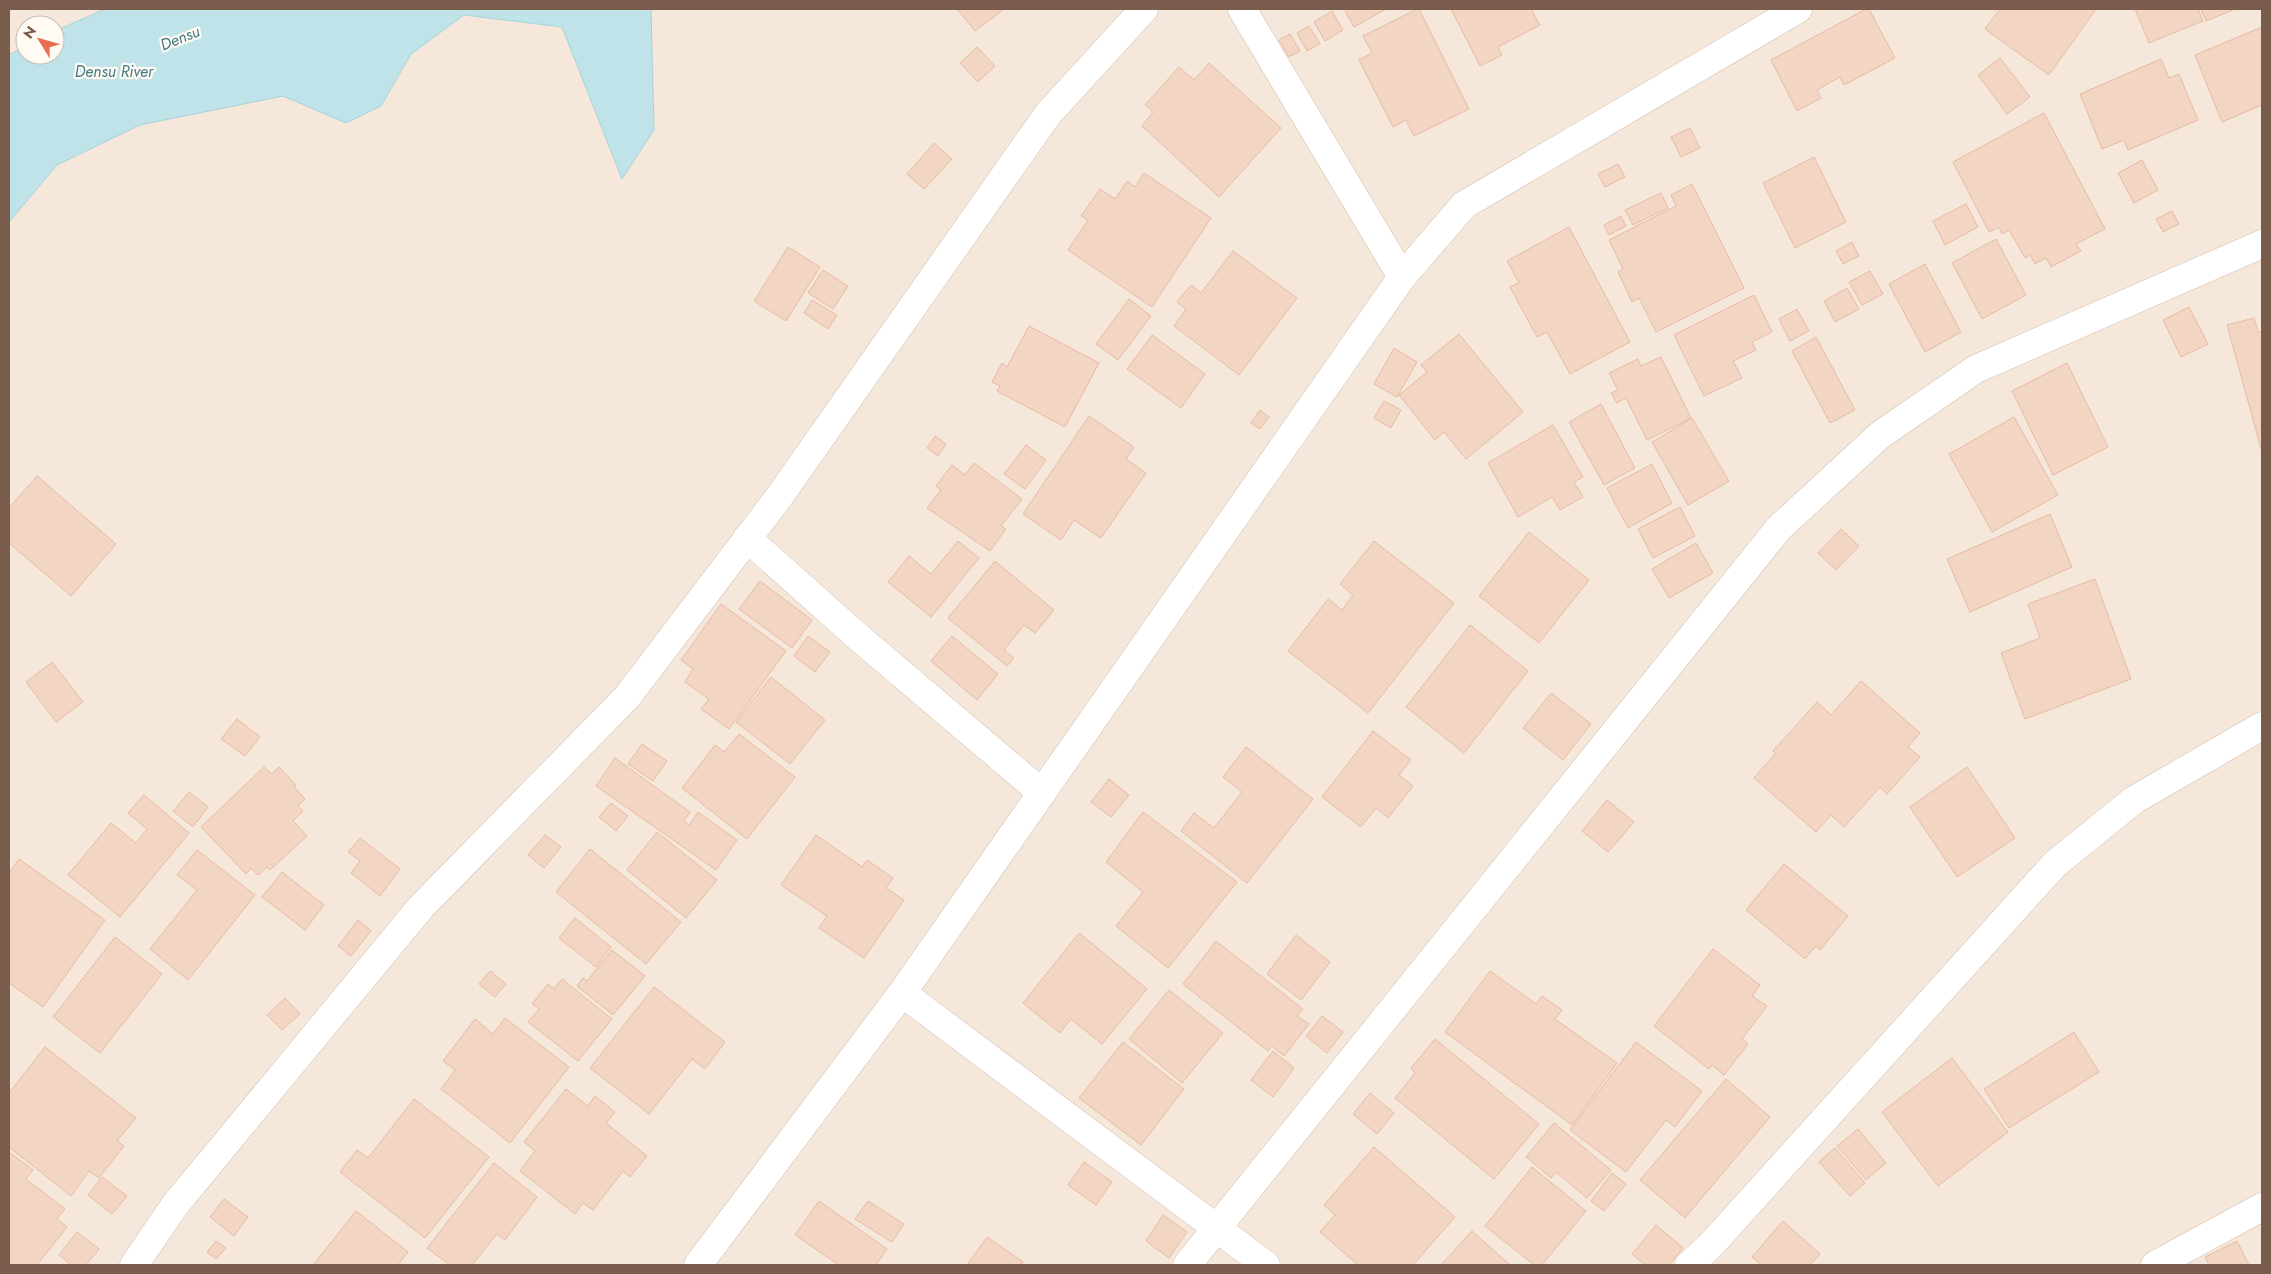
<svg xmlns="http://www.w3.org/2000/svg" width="2271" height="1274" font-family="Jost,sans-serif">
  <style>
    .residential { fill: #f5e8da }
    .water { fill: #bfe3e8; stroke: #a5d3da }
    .building { fill: #f3d5c3; stroke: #e6bba3 }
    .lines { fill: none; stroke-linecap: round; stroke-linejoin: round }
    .street-casing { stroke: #d1beb0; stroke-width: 29 }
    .street { stroke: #fff; stroke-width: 28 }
    .labels { text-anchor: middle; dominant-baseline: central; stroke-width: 4.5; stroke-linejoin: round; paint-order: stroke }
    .water-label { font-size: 16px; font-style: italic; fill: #437c86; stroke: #fffaf3 }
  </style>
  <rect width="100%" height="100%" fill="#fdf6ec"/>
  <path class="residential" d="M9 9H105L55 31V25H25V46L9 55Z
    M651 9H2262V1265H9V222L57 165 140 125 283 96 346 123 381 106 411 54 464 15 562 27 622 178 654 130Z"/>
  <path class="water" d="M105 9H651L654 130 622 179 562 27 464 15 411 54 381 106 346 123 283 96 140 125 57 165 9 222V55L25 46V55H55V31Z"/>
  <path class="building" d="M957 9H1004L975 31Z
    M1344 9H1386L1354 27Z
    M1417 9H1419L1469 109 1414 136 1406 120 1393 127 1359 60 1372 53 1363 36Z
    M1451 9H1531L1540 25 1498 47 1502 55 1480 66Z
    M1866 9H1869L1895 58 1844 85 1840 77 1817 90 1821 98 1797 111 1771 60Z
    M2000 9H2096L2049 75 1985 29Z
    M2135 9H2198L2203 21 2149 43Z
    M2201 9H2235L2206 21Z
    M1332 11 1343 30 1325 41 1314 22Z
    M1309 26 1320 44 1307 51 1297 33Z
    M2262 27V105L2222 122 2195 55Z
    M1290 34 1300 51 1289 57 1279 40Z
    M977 47 995 66 978 82 960 63Z
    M2000 58 2030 97 2007 114 1978 75Z
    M2161 59 2169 78 2179 74 2198 120 2128 150 2124 140 2102 149 2080 94Z
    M1209 63 1281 128 1219 197 1142 126 1153 112 1145 105 1179 67 1194 80Z
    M2044 113 2105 229 2076 244 2081 251 2051 267 2046 258 2035 264 2030 255 2025 258 2009 230 2002 234 1999 227 1989 232 1953 162Z
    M1690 128 1700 148 1681 157 1671 137Z
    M934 143 952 159 924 189 907 174Z
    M1814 157 1846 222 1795 248 1763 183Z
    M2142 160 2158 190 2134 203 2118 173Z
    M1618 164 1625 177 1605 187 1598 174Z
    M1144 173 1211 218 1152 307 1068 250 1088 220 1081 216 1100 189 1115 199 1127 181 1135 187Z
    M1692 184 1744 288 1656 332 1639 298 1632 302 1618 272 1623 269 1609 240 1676 206 1671 195Z
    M1661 193 1668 208 1633 225 1625 210Z
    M1966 204 1978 227 1945 245 1933 221Z
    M2172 211 2179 224 2163 232 2156 219Z
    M1621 216 1626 226 1609 235 1604 225Z
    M1569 227 1630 342 1570 374 1547 332 1537 337 1510 287 1519 283 1507 261Z
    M1996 239 2026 295 1982 319 1952 263Z
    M1852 242 1859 256 1843 264 1836 251Z
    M788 247 820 267 786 321 754 301Z
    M1233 251 1297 298 1239 375 1174 326 1186 309 1177 302 1191 285 1201 293Z
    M1925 264 1961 332 1925 352 1889 284Z
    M823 270 848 286 833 309 808 293Z
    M1870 271 1883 294 1862 305 1849 282Z
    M1847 288 1859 309 1835 322 1824 301Z
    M1754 295 1772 332 1752 342 1756 350 1733 361 1742 378 1704 396 1674 335Z
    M1129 299 1151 316 1118 360 1096 344Z
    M812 300 837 315 828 329 804 313Z
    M2189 307 2208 344 2181 357 2163 320Z
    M1797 309 1809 331 1790 341 1779 319Z
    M2254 318 2258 332 2262 331V452L2227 325Z
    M1029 326 1099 363 1065 427 997 391 1000 386 992 382 1002 363 1007 367Z
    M1459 334 1523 412 1466 459 1444 432 1435 440 1399 395 1427 372 1421 365Z
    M1152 335 1205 374 1181 408 1127 369Z
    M1816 337 1855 410 1830 423 1792 351Z
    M1394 348 1417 362 1397 397 1374 384Z
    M1661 357 1691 418 1647 440 1626 398 1617 403 1611 393 1618 390 1609 373 1638 359 1641 366Z
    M2067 363 2108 447 2053 475 2012 391Z
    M1384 401 1401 410 1391 428 1374 418Z
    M1601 404 1635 468 1604 485 1569 422Z
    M1260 410 1269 417 1260 429 1251 423Z
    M1089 416 1134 447 1126 459 1146 473 1101 538 1074 520 1061 540 1023 514Z
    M2014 417 2058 495 1992 532 1949 454Z
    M1692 418 1729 481 1688 505 1652 442Z
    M1553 425 1583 477 1574 482 1583 497 1560 510 1552 497 1518 517 1488 463Z
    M935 436 946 444 938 456 927 448Z
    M1026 445 1046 460 1025 489 1004 474Z
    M974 463 1022 499 1001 526 1006 529 990 551 927 508 941 490 936 486 952 465 965 475Z
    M1652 464 1672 503 1628 528 1607 488Z
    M37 476 116 544 71 596 9 543V508Z
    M1680 507 1695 536 1653 558 1638 529Z
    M2050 514 2072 567 1970 612 1947 559Z
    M1841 529 1859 546 1836 570 1818 553Z
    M1529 532 1589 580 1539 643 1479 596Z
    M958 541 979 558 931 617 888 582 909 556 931 574Z
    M1374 541 1454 603 1368 713 1288 651 1328 599 1342 610 1353 595 1340 584Z
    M1696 543 1713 573 1669 598 1652 569Z
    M995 561 1054 610 1035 633 1024 625 1004 650 1014 658 1007 666 948 618Z
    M2095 579 2131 679 2025 719 2001 653 2040 638 2028 604Z
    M760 581 812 620 792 648 739 609Z
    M721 604 786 651 729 729 701 709 709 699 685 682 693 669 681 660Z
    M1470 625 1528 671 1464 753 1406 707Z
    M808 636 830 652 815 672 794 656Z
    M952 636 998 674 977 700 931 661Z
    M52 662 83 702 56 722 26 682Z
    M771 677 825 720 790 764 736 722Z
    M1861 681 1920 733 1908 747 1920 757 1887 794 1880 787 1844 827 1831 815 1816 832 1754 778 1776 753 1773 751 1817 702 1831 715Z
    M1551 693 1591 724 1563 760 1523 728Z
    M237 719 260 737 245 756 221 739Z
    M1373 731 1411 760 1399 775 1413 786 1388 818 1376 808 1361 827 1322 797Z
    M739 734 795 777 747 839 682 788 715 745 724 752Z
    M642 744 667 761 653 781 628 764Z
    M1246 747 1313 799 1247 883 1181 831 1194 813 1214 828 1242 792 1223 777Z
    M615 758 690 812 684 821 689 825 698 812 737 840 716 870 596 786Z
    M264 767 272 774 279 767 296 785 294 787 305 799 298 806 303 811 293 821 307 836 270 870 267 867 258 875 251 868 246 874 201 827Z
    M1967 767 2015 838 1957 877 1910 807Z
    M1109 779 1129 795 1111 817 1091 802Z
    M189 792 208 807 193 827 173 811Z
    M144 795 189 833 120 917 68 875 111 823 136 843 147 829 128 813Z
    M1607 800 1634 822 1608 852 1582 831Z
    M611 803 628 816 616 831 599 817Z
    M1143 812 1237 882 1168 968 1116 926 1143 892 1106 862Z
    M657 832 717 880 686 918 627 870Z
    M545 835 561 847 544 868 528 855Z
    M816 835 862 867 867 860 893 878 886 888 904 900 864 958 819 928 827 916 781 885Z
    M360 838 400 869 380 896 351 873 360 861 348 852Z
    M590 849 681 922 646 964 556 892Z
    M197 850 255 895 188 980 150 949 197 890 177 875Z
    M19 859 105 920 43 1007 9 983V873Z
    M1784 864 1848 916 1820 950 1816 946 1805 959 1746 910Z
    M282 872 324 905 305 930 262 897Z
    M575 918 611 947 596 967 559 938Z
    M358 920 371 931 351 956 338 946Z
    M1079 933 1147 989 1102 1044 1071 1019 1060 1033 1023 1003Z
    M1296 935 1330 962 1301 1000 1267 974Z
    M115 937 162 974 100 1053 53 1017Z
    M1216 941 1303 1009 1297 1016 1309 1024 1284 1056 1272 1046 1268 1051 1183 984Z
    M1713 949 1760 985 1752 996 1767 1006 1742 1039 1748 1044 1724 1075 1712 1065 1709 1069 1654 1026Z
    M612 950 645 976 613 1015 577 986 583 978 587 981Z
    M490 971 506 984 495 997 479 984Z
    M1490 971 1536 1004 1542 996 1562 1010 1555 1019 1617 1063 1572 1125 1445 1032Z
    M562 979 612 1019 578 1061 528 1022 539 1009 532 1004 548 984 554 989Z
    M654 987 725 1042 705 1069 692 1059 649 1114 590 1068Z
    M1169 990 1223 1033 1182 1083 1129 1039Z
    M285 998 300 1014 282 1030 267 1015Z
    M1322 1016 1343 1032 1327 1053 1306 1036Z
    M505 1018 569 1067 510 1143 441 1089 455 1070 443 1061 475 1019 493 1034Z
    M2074 1032 2099 1072 2009 1128 1984 1089Z
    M1435 1039 1539 1124 1494 1179 1395 1098 1415 1073 1411 1068Z
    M1123 1042 1184 1089 1141 1145 1079 1098Z
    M1636 1042 1702 1091 1675 1127 1666 1120 1626 1172 1570 1130Z
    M45 1047 136 1118 117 1141 124 1146 99 1178 89 1171 71 1196 9 1147V1093Z
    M1273 1051 1294 1068 1273 1097 1251 1080Z
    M1952 1058 2008 1132 1938 1186 1882 1112Z
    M1726 1079 1770 1117 1685 1218 1640 1180Z
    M566 1089 588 1106 595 1096 615 1112 606 1123 647 1156 630 1177 623 1171 593 1210 583 1203 575 1214 520 1171 535 1151 524 1142Z
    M1370 1093 1394 1113 1377 1134 1353 1114Z
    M414 1099 489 1157 425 1238 340 1172 357 1150 368 1158Z
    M1554 1123 1611 1170 1587 1198 1556 1172 1551 1178 1526 1157Z
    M1858 1129 1886 1163 1866 1180 1837 1146Z
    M1374 1147 1455 1217 1413 1265H1358L1320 1232 1335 1215 1324 1205Z
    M1835 1148 1865 1183 1850 1196 1819 1162Z
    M9 1152 33 1170 26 1179 65 1209 57 1219 67 1227 37 1265H9Z
    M1084 1162 1112 1182 1096 1205 1068 1185Z
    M494 1163 537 1197 505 1240 497 1234 472 1265H450L427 1248Z
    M1532 1167 1586 1211 1542 1265H1534L1485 1226Z
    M1612 1173 1626 1184 1604 1211 1591 1201Z
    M102 1177 127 1196 112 1214 88 1195Z
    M224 1199 248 1217 234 1236 210 1217Z
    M819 1201 887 1249 876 1265H839L795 1235Z
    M868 1201 904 1224 892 1242 855 1219Z
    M356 1211 408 1252 398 1265H313Z
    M1163 1215 1187 1232 1169 1258 1146 1241Z
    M1783 1221 1820 1254 1810 1265H1762L1752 1257Z
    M1656 1225 1683 1248 1669 1265H1645L1632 1254Z
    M1472 1231 1510 1265H1441Z
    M77 1232 99 1249 86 1265H71L59 1255Z
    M987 1237 1023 1262 1021 1265H967Z
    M216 1241 226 1248 216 1259 207 1252Z
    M2237 1241 2249 1265H2209L2205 1257Z"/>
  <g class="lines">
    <defs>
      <path id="street" d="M1242 9 1402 277
        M747 538 857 636 1042 793
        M902 993 1266 1265
        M134 1265 175 1205 421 907 627 697 779 497 1048 114 1144 9
        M698 1265 902 993 1402 277 1464 205 1798 9
        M1187 1265 1779 528 1880 435 1976 369 2262 244
        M1689 1265 1710 1246 2055 864 2134 800 2262 726
        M2155 1265 2262 1207"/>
    </defs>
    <use href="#street" class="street-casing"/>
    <use href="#street" class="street"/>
  </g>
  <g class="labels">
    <g class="water-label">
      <text transform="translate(180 38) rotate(-22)">Densu</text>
      <text x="114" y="71">Densu River</text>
    </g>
  </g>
  <rect width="2271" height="1274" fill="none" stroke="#7a5c4d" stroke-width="20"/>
  <g transform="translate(40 40) rotate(307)"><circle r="24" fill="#fffaf3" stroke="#cabbb1"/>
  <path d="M0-4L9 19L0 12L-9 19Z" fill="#e76f51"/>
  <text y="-8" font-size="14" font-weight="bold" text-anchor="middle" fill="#7a5c4d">N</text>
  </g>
</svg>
